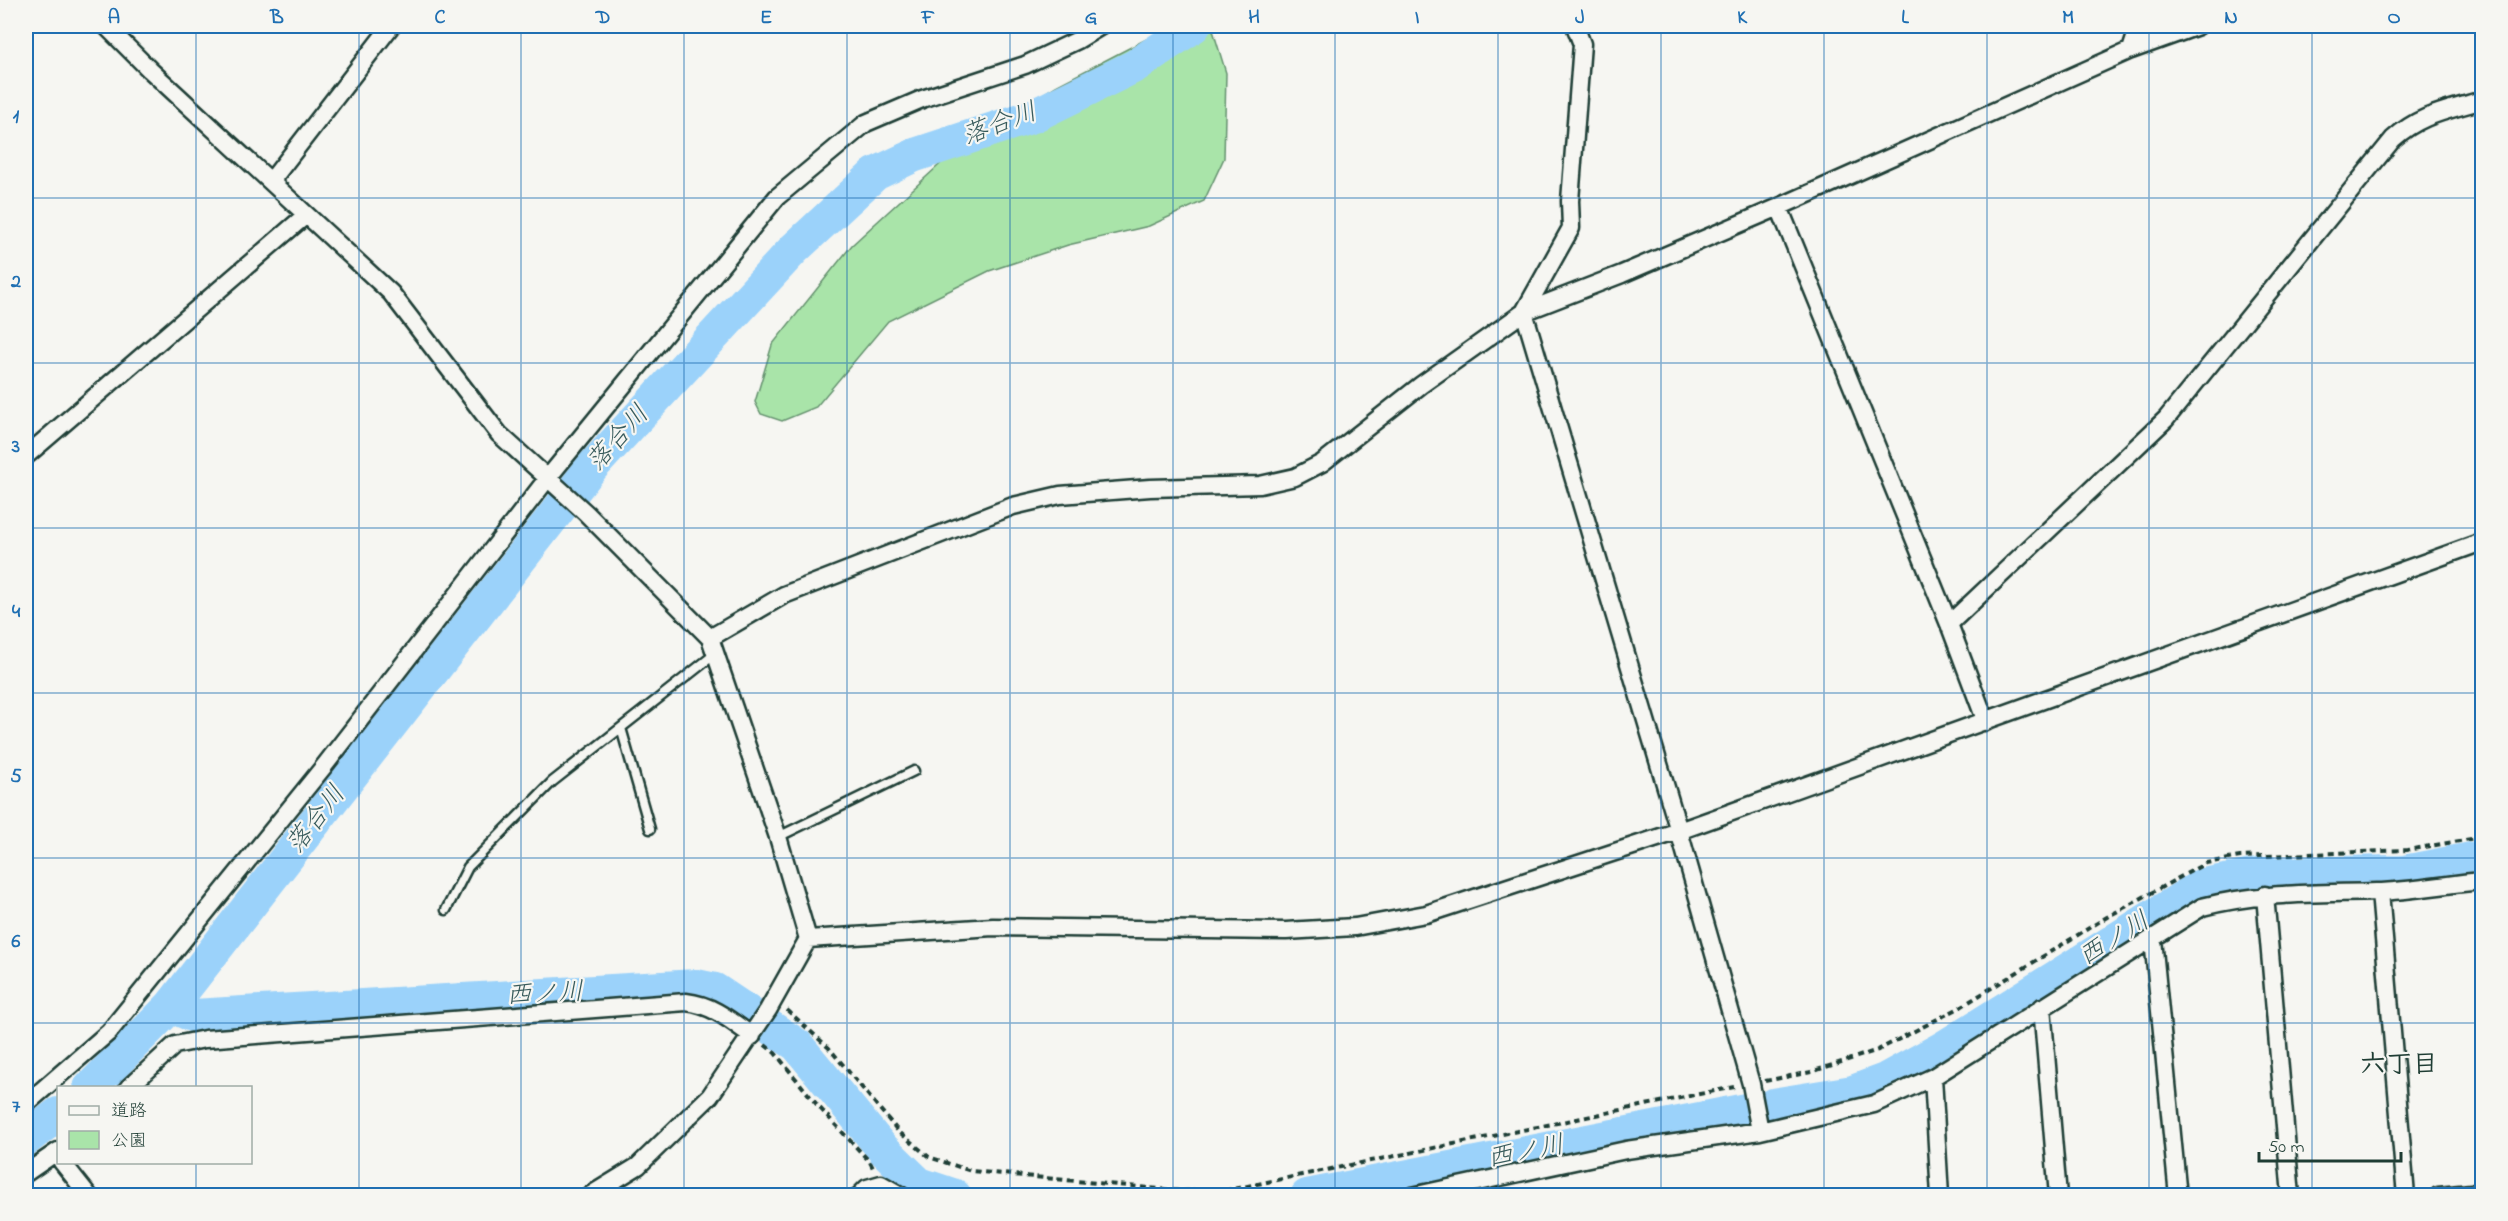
<svg xmlns="http://www.w3.org/2000/svg" width="2508" height="1221" font-family="'Indie Flower','Klee One',sans-serif">
  <style>
    .green { fill: #a9e4a9; stroke: #64906e; stroke-width: 1.5 }
    .lines { fill: none; stroke-linecap: round; stroke-linejoin: round }
    .river { stroke: #9bd2fa; stroke-width: 34 }
    .service-casing { stroke: #1f3d34; stroke-width: 13 }
    .minor-casing { stroke: #1f3d34; stroke-width: 21 }
    .path { stroke: #1f3d34; stroke-width: 4; stroke-dasharray: 6 4.5; stroke-linecap: butt }
    .service { stroke: #f6f6f2; stroke-width: 8 }
    .minor { stroke: #f6f6f2; stroke-width: 16 }
    .grid { fill: none; stroke: #1f6fb2; stroke-width: 1.5; stroke-opacity: 0.55 }
    .labels { text-anchor: middle; dominant-baseline: central; stroke-width: 4.5; stroke-linejoin: round; paint-order: stroke }
    .water-label { font-size: 26px; font-style: italic; fill: #385b5c; stroke: #f6f6f2 }
    .neighbourhood-label { font-size: 26px; font-weight: bold; fill: #1f3d34; stroke: #f6f6f2 }
    .neatline { fill: none; stroke: #1f6fb2; stroke-width: 2 }
    .grid-label { font-size: 20px; text-anchor: middle; font-weight: bold; fill: #1f6fb2 }
  </style>
  <rect width="100%" height="100%" fill="#f6f6f2"/>
  <filter id="ink" filterUnits="userSpaceOnUse"><feTurbulence type="fractalNoise" baseFrequency=".0167" numOctaves="2"/><feDisplacementMap in="SourceGraphic" scale="12" xChannelSelector="R" yChannelSelector="G"/><feConvolveMatrix kernelMatrix="1 2 1 2 8 2 1 2 1" color-interpolation-filters="sRGB"/></filter>
  <g filter="url(#ink)">
    <path class="green" d="M1212 27 1226 73 1224 158 1204 201 1149 226 1068 245 989 271 888 321 816 407 782 421 761 414 755 402 772 345 852 245 962 144 1056 86 1158 33Z"/>
    <g class="lines">
      <path class="river" d="M171 1006 194 1016 696 986 715 990 797 1045 883 1149 919 1184 955 1196
        M90 1088 171 1006 592 467 794 249 875 174 915 155 1033 116 1135 66 1194 26
        M1773 1105 1853 1092 1885 1080 1943 1048 2203 885 2263 874 2404 872 2482 857
        M26 1139 58 1114
        M1307 1196 1746 1110"/>
      <defs>
        <path id="service" d="M621 728 650 829
          M778 837 914 771
          M446 910 468 867 552 782 715 654"/>
        <path id="minor" d="M106 26 150 70 391 293 499 434 586 513 710 638 778 837 808 939 768 1010 710 1096 638 1166 589 1196
          M1575 26 1582 44 1570 201 1571 228 1524 312 1679 831 1751 1084 1760 1131
          M2131 50 2139 26
          M271 181 391 26
          M1779 207 1949 624 1986 722
          M26 456 306 215
          M1949 624 2166 419 2393 139C2421 114 2447 111 2482 100
          M710 638 784 595 1013 506 1060 495 1150 488 1260 485 1295 477 1322 463 1421 385 1524 312 1622 274 1779 207 2131 50 2198 26
          M2380 892 2406 1196
          M2265 895 2291 1196
          M808 939 993 927 1286 931 1355 927 1426 914 1679 831 2482 542
          M2153 939 2178 1196
          M2042 1007 2058 1196
          M1933 1077 1940 1196
          M128 1088 175 1045 205 1039 686 1002C713 1005 730 1020 752 1036
          M26 1104 109 1032 325 765 547 479 777 197 866 123 922 99 1025 65 1078 40 1101 26
          M62 1162 89 1196
          M26 1173 58 1151
          M859 1196 867 1188 881 1184 902 1196
          M1412 1196 1626 1150 1760 1131 1874 1104 1933 1077 2202 907C2259 892 2317 894 2376 892 2412 891 2447 884 2482 881
          M2438 1196 2482 1192"/>
      </defs>
      <use href="#service" class="service-casing"/>
      <use href="#minor" class="minor-casing"/>
      <path class="path" d="M787 1010 829 1048 898 1131 929 1157 971 1171 1180 1191 1228 1190 1734 1087
        M765 1045 775 1053 818 1106 870 1162 874 1170
        M1765 1081 1811 1072 1878 1050 1959 1008 2107 917 2206 863 2240 857 2407 850 2482 837"/>
      <use href="#service" class="service"/>
      <use href="#minor" class="minor"/>
    </g>
  </g>
  <path class="grid" d="M196 26V1088M359 26V1196M521 26V1196M684 26V1196M847 26V1196M1010 26V1196M1173 26V1196M1335 26V1196M1498 26V1196M1661 26V1196M1824 26V1196M1987 26V1196M2149 26V1196M2312 26V1196M26 198H2482M26 363H2482M26 528H2482M26 693H2482M26 858H2482M26 1023H2482M196 1162V1196"/>
  <g class="labels">
    <g class="water-label">
      <text transform="translate(1000 125) rotate(-20)">落合川</text>
      <text transform="translate(619 439) rotate(-48)">落合川</text>
      <text transform="translate(317 820) rotate(-52)">落合川</text>
      <text transform="translate(2115 940) rotate(-32)">西ノ川</text>
      <text transform="translate(545 995) rotate(-3)">西ノ川</text>
      <text transform="translate(1526 1153) rotate(-11)">西ノ川</text>
    </g>
    <g class="neighbourhood-label">
      <text x="2399" y="1066">六丁目</text>
    </g>
  </g>
  <rect width="2508" height="1221" fill="none" stroke="#f6f6f2" stroke-width="66"/>
  <rect x="57" y="1086" width="195" height="78" fill="#f6f6f2" stroke="#a0aca6" stroke-width="1.5"/>
  <rect x="69" y="1106" width="30" height="9" fill="#f6f6f2" stroke="#a0aca6" stroke-width="1.5"/>
  <text x="111" y="1116" font-size="18" fill="#1f3d34">道路</text>
  <rect x="69" y="1131" width="30" height="18" fill="#a9e4a9" stroke="#a0aca6" stroke-width="1.5"/>
  <text x="111" y="1146" font-size="18" fill="#1f3d34">公園</text>
  <path d="M2259 1152v9h142v-9" fill="none" stroke="#1f3d34" stroke-width="3"/>
  <text x="2268" y="1152" font-size="18" fill="#1f3d34" stroke="#f6f6f2" stroke-width="4.5" paint-order="stroke">50 m</text>
  <rect x="33" y="33" width="2442" height="1155" class="neatline"/>
  <g class="grid-label">
    <text x="114" y="23">A</text>
    <text x="277" y="23">B</text>
    <text x="440" y="23">C</text>
    <text x="603" y="23">D</text>
    <text x="766" y="23">E</text>
    <text x="928" y="23">F</text>
    <text x="1091" y="23">G</text>
    <text x="1254" y="23">H</text>
    <text x="1417" y="23">I</text>
    <text x="1580" y="23">J</text>
    <text x="1742" y="23">K</text>
    <text x="1905" y="23">L</text>
    <text x="2068" y="23">M</text>
    <text x="2231" y="23">N</text>
    <text x="2394" y="23">O</text>
    <text x="16" y="122">1</text>
    <text x="16" y="287">2</text>
    <text x="16" y="452">3</text>
    <text x="16" y="617">4</text>
    <text x="16" y="782">5</text>
    <text x="16" y="947">6</text>
    <text x="16" y="1112">7</text>
  </g>
</svg>
